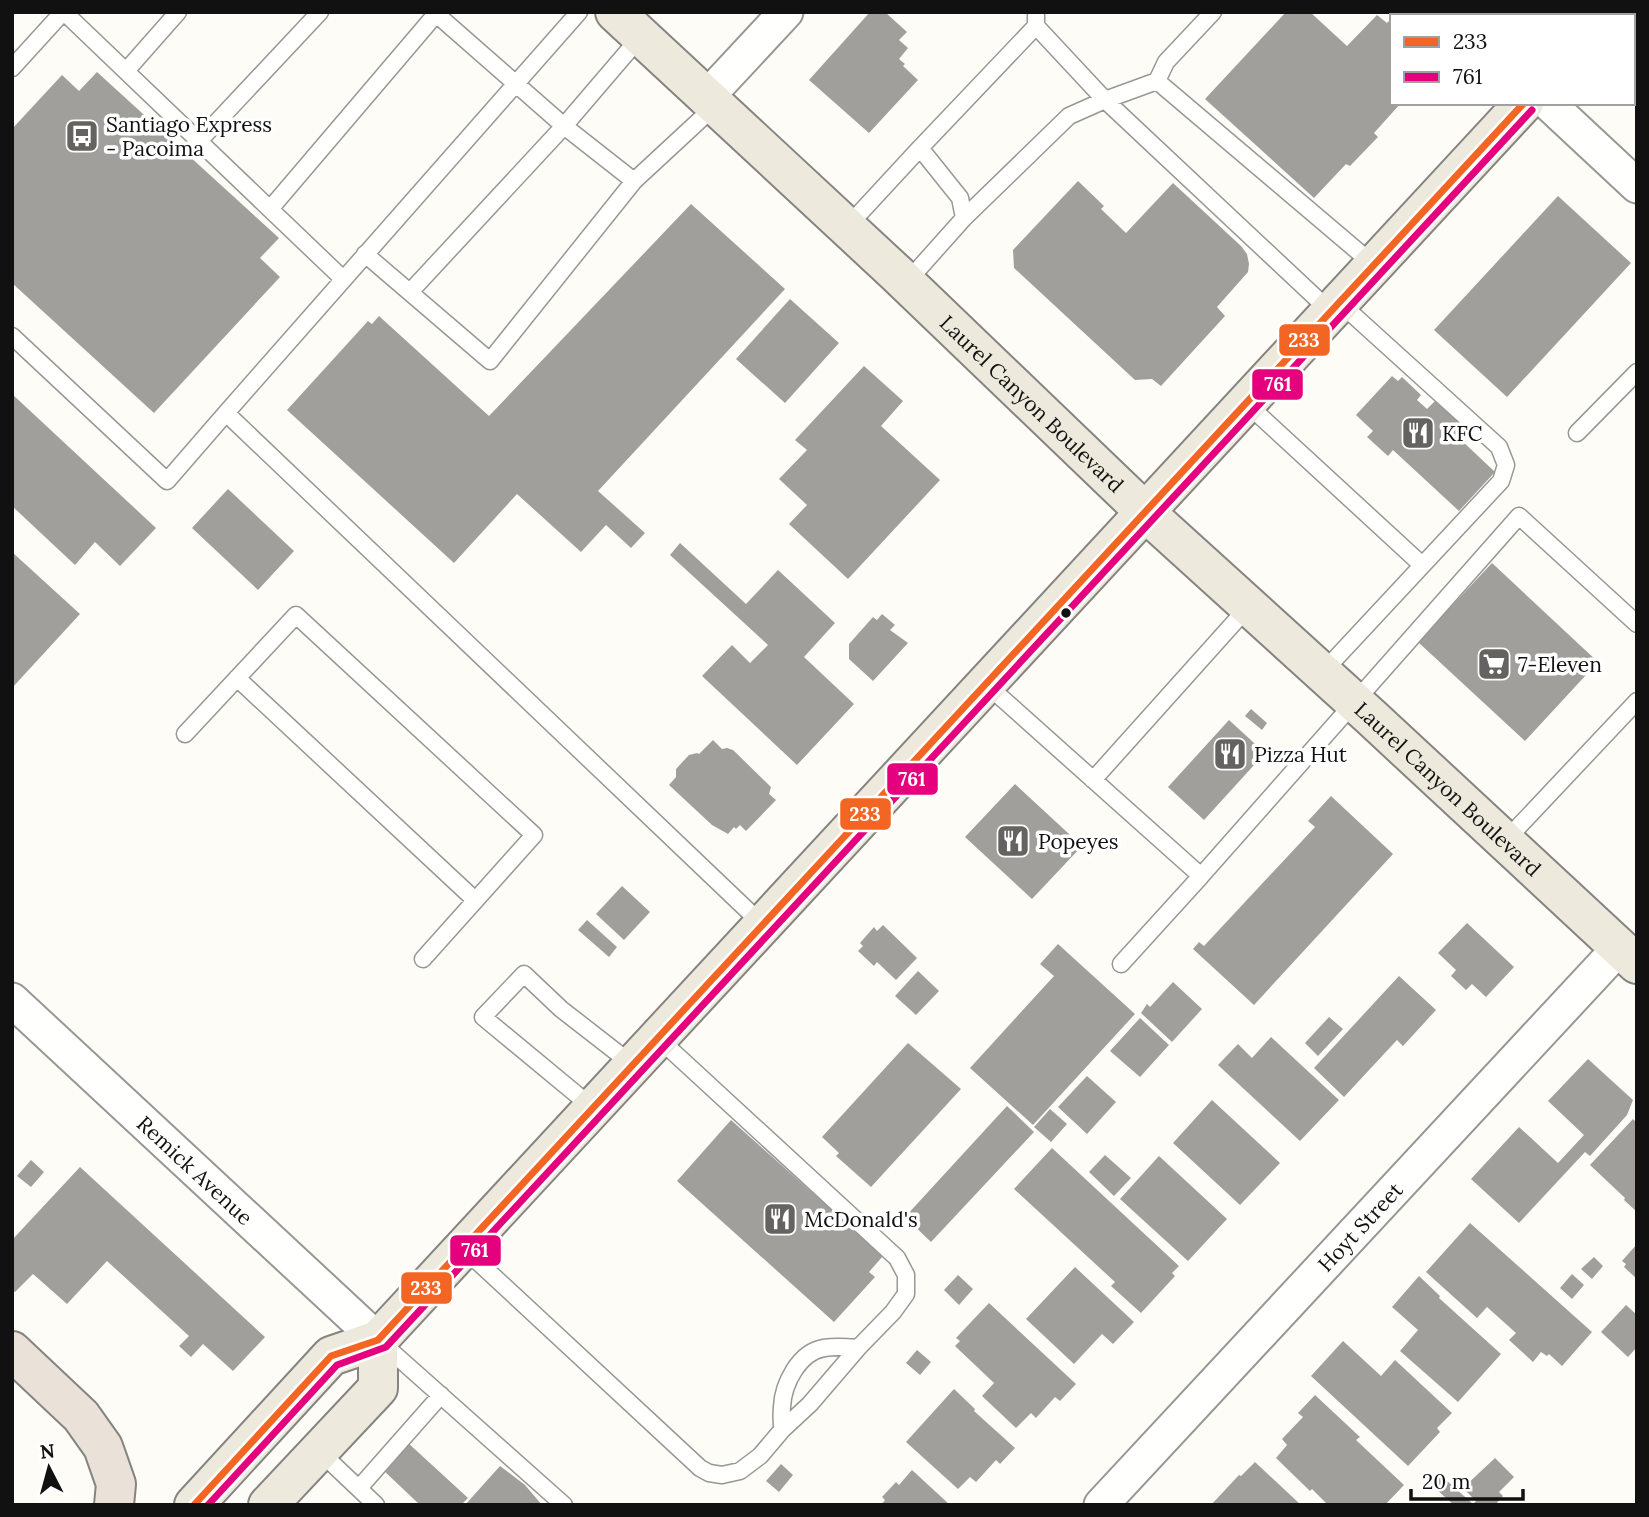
<svg xmlns="http://www.w3.org/2000/svg" width="1649" height="1517" font-family="Lora,serif">
  <style>
    .building { fill: #a19f9c }
    .lines { fill: none; stroke-linecap: round; stroke-linejoin: round }
    .service-casing { stroke: #979795; stroke-width: 19 }
    .minor-casing { stroke: #979795; stroke-width: 37 }
    .primary-casing { stroke: #858482; stroke-width: 42 }
    .motorway-casing { stroke: #858482; stroke-width: 42 }
    .service { stroke: #fffffe; stroke-width: 16 }
    .minor { stroke: #fffffe; stroke-width: 33 }
    .primary { stroke: #ede9dc; stroke-width: 38 }
    .motorway { stroke: #eae1d8; stroke-width: 38 }
    .bus-1-casing { stroke: #fff; stroke-width: 12 }
    .bus-2-casing { stroke: #fff; stroke-width: 12 }
    .bus-1 { stroke: #f26522; stroke-width: 7 }
    .bus-2 { stroke: #e5007d; stroke-width: 7 }
    .bus-dot { fill: #111; stroke: #fff; stroke-width: 2.5 }
    .labels { text-anchor: middle; dominant-baseline: central; stroke-width: 7; stroke-linejoin: round; paint-order: stroke }
    .poi-label { font-size: 21px; fill: #111; stroke: #fff; text-anchor: start }
    .street-label { font-size: 21px; fill: #111; stroke: #fff }
    .line-badge { stroke: #fff; stroke-width: 2.5 }
    .badge-label { font-size: 19px; text-anchor: middle; font-weight: bold; fill: #fff }
  </style>
  <rect width="100%" height="100%" fill="#fdfcf7"/>
  <path class="building" d="M870 12H885L907 32 899 40 908 48 899 59 905 64 903 66 918 80 869 133 809 80Z
    M1286 12H1310L1347 46 1377 15 1387 23 1389 21 1392 24V103H1401L1374 133 1378 137 1350 166 1346 164 1314 198 1205 99Z
    M97 72 279 238 260 258 280 277 154 413 12 283V129L62 75 79 91Z
    M1078 181 1104 206 1101 209 1126 233 1173 183 1241 246 1247 254 1249 264 1248 272 1217 307 1225 316 1161 386 1152 379 1135 380 1014 268 1013 250Z
    M1558 196 1631 263 1507 397 1434 330Z
    M691 204 785 289 598 491 645 533 631 548 606 525 581 552 517 494 454 563 287 410 368 321 372 324 379 316 489 416Z
    M790 299 839 343 785 403 736 359Z
    M864 366 903 401 881 426 940 480 848 579 789 524 807 505 779 479 807 450 795 440Z
    M1392 376 1398 381 1402 377 1421 395 1417 400 1427 409 1435 401 1448 413 1453 408 1466 421 1461 426 1466 430 1459 438 1495 472 1459 511 1393 450 1388 456 1367 437 1373 431 1356 415Z
    M12 394 156 528 120 566 95 542 75 565 12 506Z
    M228 489 294 551 258 590 192 528Z
    M680 543 746 604 778 570 835 623 804 657 854 704 797 765 702 676 732 645 750 663 768 645 670 555Z
    M12 552 80 614 12 688Z
    M1492 563 1598 662 1525 741 1418 642Z
    M882 614 895 625 890 630 908 643 873 681 849 659V644L873 617 877 620Z
    M1251 709 1267 723 1262 730 1245 716Z
    M1229 720 1265 753 1204 820 1168 787Z
    M713 740 722 749 727 748 733 750 771 787 769 794 776 800 746 831 740 825 736 829 734 827 728 834 712 825 669 785 676 777V769L689 755 697 753 699 754Z
    M1015 784 1082 846 1032 899 965 837Z
    M1331 796 1393 854 1254 1005 1193 949 1199 942 1204 946 1315 827 1308 821Z
    M622 886 650 912 624 940 596 914Z
    M587 920 617 947 609 957 578 930Z
    M1467 923 1514 967 1486 997 1472 984 1466 990 1451 976 1456 970 1438 953Z
    M883 925 917 958 896 980 877 962 874 966 858 951 863 946 860 943 874 927 877 931Z
    M1058 944 1135 1014 1033 1125 970 1068 1054 976 1040 964Z
    M918 971 939 991 916 1015 895 996Z
    M1399 976 1436 1010 1403 1046 1397 1040 1344 1097 1314 1068Z
    M1173 982 1202 1009 1172 1042 1141 1013 1147 1004 1150 1007Z
    M1329 1017 1343 1029 1318 1056 1305 1043Z
    M1140 1018 1169 1045 1140 1077 1110 1051Z
    M1271 1037 1339 1100 1300 1141 1218 1065 1238 1044 1252 1058Z
    M908 1043 961 1089 871 1187 836 1156 839 1153 822 1137Z
    M1588 1059 1633 1100 1627 1115 1590 1156 1585 1152 1519 1223 1471 1179 1519 1127 1558 1163 1584 1135 1548 1101Z
    M1087 1076 1116 1102 1087 1134 1058 1107Z
    M1212 1100 1280 1163 1240 1205 1173 1143Z
    M1007 1106 1034 1132 931 1242 905 1217Z
    M1050 1109 1067 1124 1051 1142 1034 1127Z
    M1633 1119 1637 1123V1212L1624 1200 1625 1198 1590 1165Z
    M731 1120 883 1256 869 1272 875 1277 834 1322 677 1181Z
    M1052 1148 1179 1266 1172 1273 1175 1276 1141 1313 1111 1286 1115 1282 1014 1189Z
    M1105 1155 1131 1178 1114 1196 1089 1172Z
    M1159 1156 1227 1219 1188 1261 1120 1199Z
    M31 1160 44 1172 31 1187 17 1176Z
    M80 1167 265 1337 233 1371 203 1344 191 1357 179 1346 189 1336 107 1261 67 1304 33 1274 15 1292 12 1290V1240Z
    M1470 1223 1592 1332 1562 1366 1549 1354 1547 1356 1541 1352 1533 1362 1509 1340 1516 1333 1487 1307 1477 1318 1426 1272Z
    M1637 1244V1279L1624 1267 1626 1264 1622 1261Z
    M1594 1257 1603 1266 1592 1279 1581 1269Z
    M1075 1267 1134 1322 1113 1344 1102 1334 1074 1364 1026 1319Z
    M1572 1274 1584 1285 1572 1299 1560 1288Z
    M958 1275 973 1289 959 1305 944 1290Z
    M1419 1276 1440 1296 1439 1298 1501 1354 1458 1402 1400 1351 1418 1330 1392 1307Z
    M989 1303 1076 1384 1060 1401 1055 1397 1036 1418 1031 1413 1016 1428 982 1396 994 1383 955 1346 960 1341 956 1338Z
    M1626 1305 1637 1315V1347L1628 1357 1601 1332Z
    M1343 1341 1381 1376 1395 1360 1452 1413 1437 1428 1440 1432 1408 1466 1311 1376Z
    M917 1350 931 1362 920 1375 906 1363Z
    M954 1389 975 1409 974 1411 1015 1448 1000 1464 996 1460 976 1482 970 1477 958 1489 906 1442Z
    M1315 1395 1360 1437 1356 1440 1404 1485 1385 1505H1328L1312 1489 1310 1491 1276 1458 1287 1445 1282 1439 1303 1417 1298 1413Z
    M407 1442 468 1498 461 1505H420L382 1469Z
    M1495 1458 1514 1477 1499 1492 1503 1496 1495 1505H1454L1428 1482 1437 1472 1473 1504 1476 1501 1463 1488Z
    M1255 1462 1301 1505H1211L1239 1475 1241 1476Z
    M781 1464 793 1475 779 1492 766 1481Z
    M500 1466 525 1485 542 1505H465Z
    M912 1470 950 1505H881L885 1500 882 1497 896 1482 899 1485Z"/>
  <g class="lines">
    <defs>
      <path id="service" d="M64 12 343 279
        M434 12 564 126 641 36
        M1036 12V26L920 148 960 198 964 218 1069 116 1105 100 1331 312
        M1408 12 1412 16
        M1036 26 1105 100 1157 81 1166 62 1213 12
        M12 68 63 12
        M126 71 178 12
        M1157 81 1374 265
        M199 141 320 12
        M270 209 436 14
        M847 227 920 148
        M365 254 490 361 634 181 715 106
        M906 283 964 218
        M410 292 564 126 634 181
        M12 336 167 481 226 413 763 925
        M1246 403 1422 565
        M226 413 579 12
        M1577 433 1637 372
        M1322 673 1501 481 1506 465 1499 447 1340 303
        M237 678 475 900
        M986 684 1201 876 1519 516 1637 624
        M185 734 296 615 534 835 423 959
        M1093 780 1249 606
        M1505 841 1637 701
        M1121 964 1201 876
        M593 1108 483 1017 524 974 561 1009 633 1065
        M463 1248 700 1468 709 1473 722 1475 740 1471 760 1456 782 1430 810 1404 858 1348 893 1312 906 1294V1275L897 1258 658 1038
        M383 1344 564 1505
        M782 1430C782 1422 781 1415 782 1407 783 1384 799 1352 824 1348 835 1346 847 1347 858 1348
        M318 1450 376 1505
        M359 1488 441 1395"/>
      <g id="minor">
        <path d="M706 98 786 12"/>
        <path d="M1548 103 1637 186"/>
        <path id="s1" d="M12 1000 378 1340"/>
        <path id="s2" d="M1101 1505 1619 948"/>
      </g>
      <g id="primary">
        <path id="s3" d="M615 12 896 273 1145 512 1371 717 1637 964"/>
        <path d="M1604 16 1607 12"/>
        <path d="M194 1505 331 1356 378 1340 1524 103"/>
        <path d="M268 1505 378 1388V1340"/>
      </g>
      <path id="motorway" d="M12 1351 81 1416 103 1447 116 1484 114 1505"/>
    </defs>
    <use href="#service" class="service-casing"/>
    <use href="#minor" class="minor-casing"/>
    <use href="#primary" class="primary-casing"/>
    <use href="#motorway" class="motorway-casing"/>
    <use href="#service" class="service"/>
    <use href="#minor" class="minor"/>
    <use href="#primary" class="primary"/>
    <use href="#motorway" class="motorway"/>
    <defs>
      <path id="bus-1" d="M194 1505 331 1356 378 1340 1524 103"/>
      <path id="bus-2" d="M208 1505 337 1365 386 1347 1532 110"/>
    </defs>
    <use href="#bus-1" class="bus-1-casing"/>
    <use href="#bus-2" class="bus-2-casing"/>
    <use href="#bus-1" class="bus-1"/>
    <use href="#bus-2" class="bus-2"/>
  </g>
  <defs>
    <symbol id="bus-square" viewBox="-11 -11 22 22"><rect x="-9" y="-9" width="18" height="18" rx="4" fill="#646362" stroke="#fff"/><path d="M-5-6H5V4H4V6H2V4H-2V6H-4V4H-5ZM-3.5-4V0h7V-4ZM-3.5 1.2v1.5H-2V1.2ZM2 1.2v1.5H3.5V1.2Z" fill="#fff"/></symbol>
    <symbol id="restaurant-square" viewBox="-11 -11 22 22"><rect x="-9" y="-9" width="18" height="18" rx="4" fill="#646362" stroke="#fff"/><path d="M-5-6h1v4h1v-4h1v4h1v-4h1v5L-1.5 .5V6h-2V.5L-5-1ZM5-6V6H3V1.5H1.5Q1.5-4 5-6Z" fill="#fff"/></symbol>
    <symbol id="supermarket-square" viewBox="-11 -11 22 22"><rect x="-9" y="-9" width="18" height="18" rx="4" fill="#646362" stroke="#fff"/><path d="M-6-5.5h2.5l.6 2H6L4.5 2H-2.5L-4.4-4H-6ZM-1.5 3.2a1.3 1.3 0 1 0 .1 0ZM3 3.2a1.3 1.3 0 1 0 .1 0Z" fill="#fff"/></symbol>
  </defs>
  <g fill-rule="evenodd">
    <use href="#bus-square" x="63" y="117" width="38" height="38"/>
    <use href="#restaurant-square" x="1399" y="414" width="38" height="38"/>
    <use href="#supermarket-square" x="1475" y="645" width="38" height="38"/>
    <use href="#restaurant-square" x="1211" y="735" width="38" height="38"/>
    <use href="#restaurant-square" x="994" y="822" width="38" height="38"/>
    <use href="#restaurant-square" x="761" y="1200" width="38" height="38"/>
  </g>
  <circle class="bus-dot" cx="1066" cy="613" r="6"/>
  <g class="labels">
    <g class="poi-label">
      <text x="106" y="124">Santiago Express<tspan x="106" dy="24">- Pacoima</tspan></text>
      <text x="1442" y="433">KFC</text>
      <text x="1518" y="664">7-Eleven</text>
      <text x="1254" y="754">Pizza Hut</text>
      <text x="1038" y="841">Popeyes</text>
      <text x="804" y="1219">McDonald's</text>
    </g>
    <g class="street-label">
      <text stroke="none"><textPath href="#s3" startOffset="572">Laurel Canyon Boulevard</textPath></text>
      <text stroke="none"><textPath href="#s3" startOffset="1139">Laurel Canyon Boulevard</textPath></text>
      <text stroke="none"><textPath href="#s1" startOffset="250">Remick Avenue</textPath></text>
      <text stroke="none"><textPath href="#s2" startOffset="380">Hoyt Street</textPath></text>
    </g>
  </g>
  <g class="line-badge">
    <rect x="1278" y="323" width="53" height="34" rx="7" fill="#f26522"/>
    <rect x="1251" y="368" width="53" height="33" rx="7" fill="#e5007d"/>
    <rect x="886" y="762" width="53" height="34" rx="7" fill="#e5007d"/>
    <rect x="839" y="797" width="53" height="34" rx="7" fill="#f26522"/>
    <rect x="449" y="1234" width="53" height="33" rx="7" fill="#e5007d"/>
    <rect x="400" y="1271" width="53" height="34" rx="7" fill="#f26522"/>
  </g>
  <g class="badge-label">
    <text x="1304" y="347">233</text>
    <text x="1278" y="391">761</text>
    <text x="912" y="786">761</text>
    <text x="865" y="821">233</text>
    <text x="475" y="1257">761</text>
    <text x="426" y="1295">233</text>
  </g>
  <rect width="1649" height="1517" fill="none" stroke="#111111" stroke-width="28"/>
  <rect x="1390" y="14" width="245" height="91" fill="#ffffff" stroke="#a0a0a0" stroke-width="2"/>
  <rect x="1404" y="37" width="35" height="10" fill="#f26522" stroke="#a0a0a0" stroke-width="2"/>
  <text x="1453" y="49" font-size="21" fill="#111111">233</text>
  <rect x="1404" y="72" width="35" height="10" fill="#e5007d" stroke="#a0a0a0" stroke-width="2"/>
  <text x="1453" y="84" font-size="21" fill="#111111">761</text>
  <g transform="translate(49 1468) rotate(354)" stroke="#ffffff" stroke-width="5" paint-order="stroke">
  <path d="M0-5L12 26L0 18L-12 26Z" fill="#111111"/>
  <text y="-10" font-size="19" font-weight="bold" text-anchor="middle" fill="#111111">N</text>
  </g>
  <path d="M1411 1489v10h112v-10" fill="none" stroke="#111111" stroke-width="3.5"/>
  <text x="1422" y="1489" font-size="21" fill="#111111" stroke="#ffffff" stroke-width="5" paint-order="stroke">20 m</text>
</svg>
